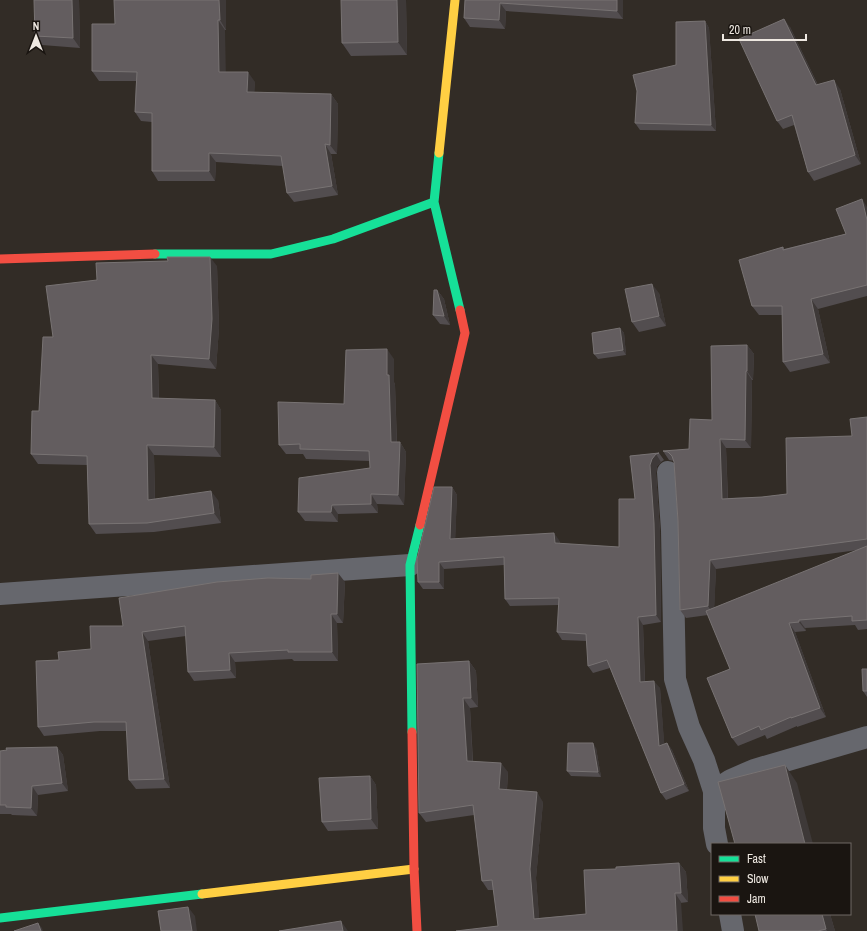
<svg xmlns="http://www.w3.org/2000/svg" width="867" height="931" font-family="'Archivo Narrow',sans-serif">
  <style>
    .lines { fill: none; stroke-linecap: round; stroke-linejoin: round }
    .street { stroke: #66676d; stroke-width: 22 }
    .fast { stroke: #16e098; stroke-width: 9 }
    .slow { stroke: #ffcf43; stroke-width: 9 }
    .jam { stroke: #f24e42; stroke-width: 9 }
    .wall { fill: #524d4f; fill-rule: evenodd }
    .shaded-wall { fill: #3e3938 }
    .building { fill: #635d5f; stroke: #787373 }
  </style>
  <rect width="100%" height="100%" fill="#322c26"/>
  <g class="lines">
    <path class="street" d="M668 472 672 530 675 679 689 727 704 760 714 791V828L717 844
      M0 594 410 565
      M714 791 731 780 754 770 867 737
      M730 914 733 931"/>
    <path class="fast" d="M439 153 434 202 460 310
      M155 254H271L333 239 434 202
      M412 732 410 565 420 525
      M0 918 202 894"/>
    <path class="slow" d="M439 153 455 0
      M202 894 414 869"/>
    <path class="jam" d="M0 259 155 254
      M420 525 465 333 460 310
      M412 732 414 869 417 931"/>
  </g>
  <path class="wall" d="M79 0 80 48 42 45 35 36Z
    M226 0V30H225V72L255 82 254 92 331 94 338 104 337 154H331L338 195 294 202 287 193 283 166 216 162 215 181H158L152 171V122L141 121 135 112 136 81H99L92 71 115 24Z
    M406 0 407 55 351 56 342 43Z
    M465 0H623V19L506 11 505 29 470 27 464 18Z
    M705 21 709 28 716 131 640 130 635 123 676 65Z
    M790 27 818 85 840 89 861 164 814 181 808 172 794 125 783 129 777 121Z
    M867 207V296L818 309 830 363 790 372 783 362 782 315H759L752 306 783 247 784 249 846 234Z
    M217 266 219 328 216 369 158 364 159 399 215 400 221 410V457L154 455 155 499 218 500 221 523 154 532 96 534 89 524 87 465 38 464 31 454 53 337Z
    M437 290 444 299 450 325 440 324 433 315Z
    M659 293 666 326 639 332 632 322Z
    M620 328 624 333 626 355 598 359 594 354Z
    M747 345 754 354 753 380H752L751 448H726L728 498 762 497 787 494 852 436 867 417V629L858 630 855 625 805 628 806 631 795 632 826 717 797 727V726L767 739 765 735 738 746 732 738 730 669 708 615 686 618 680 610 678 521 674 462V461L669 460 663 451 689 449 712 420ZM858 550 714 608 716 569Z
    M394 359V382L395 385 397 442H400L406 452 404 505 377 504 378 513 338 514V522L305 521 298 512 370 468V461L306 459 303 454H286L279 445 344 404Z
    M659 453 664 460 661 462 657 466 656 473 660 531 661 622 643 625 645 681 660 688 664 744 667 743 672 750 689 791 666 800 661 793 610 668 593 673 588 666 587 641 562 640 557 632 559 605 510 606 505 599 504 565 444 569V589H423L418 582 452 487 457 495 455 539 559 540 560 544 619 547 635 499 630 456Z
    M345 582 343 623H337L338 661H294L292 659 235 662 236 678 194 681 188 672 186 636 148 641 170 788 136 789 129 780 127 731H100L44 736 38 727 59 660 91 649 123 626Z
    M469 661 476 671 478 707 470 708 473 761 508 772 507 790 543 802 536 878 539 918 586 914 616 869 679 863 686 872 688 902 498 926 494 890H488L482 881 474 815 426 822 419 813Z
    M867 669V697L863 691Z
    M57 747 63 755 68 791 38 795 37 816 12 815 11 814H0V751Z
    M596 748 601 777 571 776 567 771Z
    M370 776 376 785 378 829 328 831 322 822Z
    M830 914 835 931H759Z"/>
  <path class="shaded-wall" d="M72 0H79L80 48 73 38Z
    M219 0H226V30L220 20Z
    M397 0H406L407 55 398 42Z
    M617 0H623V19L617 11Z
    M500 3 506 11 505 29 499 20Z
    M784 19 790 27 822 94 816 85Z
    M218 20 225 30 226 81 219 72Z
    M705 21 709 28 716 131 711 125Z
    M248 72 255 82 254 101 247 92Z
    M834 80 840 89 861 164 855 155Z
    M331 94 338 104 337 154 330 145Z
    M325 144 331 154 338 195 332 186Z
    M209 153 216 162 215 181 209 171Z
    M862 199 867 207V220Z
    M210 257 217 266 219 328 216 369 209 359Z
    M652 284 659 293 666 326 659 316Z
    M437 290 444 299 450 325 444 316Z
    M811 299 818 309 830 363 823 354Z
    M620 328 624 333 626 355 623 350Z
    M747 345 754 354 753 380 747 371Z
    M387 349 394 359V382L395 385 397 451 391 442 387 375Z
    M151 355 158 364 159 408 152 398Z
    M746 371 752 380 751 448 745 440Z
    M215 400 221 410V457L214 447Z
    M720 439 726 448 728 507 722 499Z
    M400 442 406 452 404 505 398 495Z
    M147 445 154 455 155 509 148 500Z
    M656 454 661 462 657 466 656 473 660 531 661 622 656 615 650 465 652 459Z
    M452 487 457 495 455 547 450 539Z
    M211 491 218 500 221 523 214 513Z
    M371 494 377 504 378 513 371 504Z
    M332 505 338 514V522L331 512Z
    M554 533 559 540 560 551 555 543Z
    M710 560 716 569 714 615 708 606Z
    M439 562 444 569V589L439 582Z
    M338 573 345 582 343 623 337 614Z
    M331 614 337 623 338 661 332 652Z
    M638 617 643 625 645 689 640 682Z
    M799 620 805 628 806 631 799 622Z
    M789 623 795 632 826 717 820 708Z
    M142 632 148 641 170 788 164 779Z
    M229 653 235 662 236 678 230 670Z
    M469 661 476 671 478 707 471 698Z
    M654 681 660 688 665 753 659 746Z
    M463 698 470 708 473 771 467 761Z
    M593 743 596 748 601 777 598 772Z
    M667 743 672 750 689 791 684 784Z
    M57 747 63 755 68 791 62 783Z
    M501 763 508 772 506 799 499 789Z
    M785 765 797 783 813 844H805Z
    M370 776 376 785 378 829 371 819Z
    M32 786 38 795 37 816 31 808Z
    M537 792 543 802 536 878 540 928 534 919 530 869Z
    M679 863 686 872 688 902 681 893Z
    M675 893 681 902 683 931H677Z
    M188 907 195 916 197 931H192Z
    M822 914H830L835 931H827L826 929Z
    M341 921 348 931H343Z
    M38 923 42 928 43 931H41Z"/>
  <path class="building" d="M34 0H72L73 38 35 36Z
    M114 0H219L220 20H218L219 72H248L247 92 331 94 330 145 325 144 332 186 287 193 281 156 209 153V171H152V113L135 112 137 72 92 71V24H115Z
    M341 0H397L398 42 342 43Z
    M465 0H617V11L500 3 499 20 464 18Z
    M784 19 816 85 834 80 855 155 808 172 792 115 777 121 739 39Z
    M705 21 711 125 635 123 637 91 633 75 676 65V22Z
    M862 199 867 220V285L811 299 823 354 783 362 782 306H752L739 260 783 247V250L846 234 836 209Z
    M167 257H210L212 319 209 359 151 355 152 398 215 400 214 447 147 445 148 500 211 491 214 513 147 523 89 524 87 456 31 454 32 411H39L43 337H53L46 286 97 280 96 263 168 261Z
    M652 284 659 316 632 322 625 289Z
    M434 290H437L444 316 433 315Z
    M620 328 623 350 594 354 592 333Z
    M747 345V371H746L745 440 720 439 722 499 762 497 787 494 786 438 852 436 850 419 867 417V539L710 560 708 606 680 610 678 521 674 462 672 456 668 452 663 451 689 449 690 419 712 420 711 346Z
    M387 349V375H389L391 442H400L398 495 371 494V504L332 505 331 512H298L299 478 370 468 369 451 300 449V444L279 445 278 402 344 404 346 350Z
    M659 453 656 454 652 459 650 465 654 523 656 615 638 617 640 682 654 681 659 746 667 743 684 784 661 793 607 660 588 666 586 634 557 632 559 598 505 599 504 557 439 562V582H418L417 559 434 487H452L450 539 554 533 555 543 619 547V499H635L630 456Z
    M867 546V620L852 621V616L799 620V622L789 623 820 708 791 718V717L761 730 759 726 732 738 707 678 730 669 706 611Z
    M338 573 337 614H331L332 652H288V650L229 653 230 670 188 672 185 626 142 632 164 779 129 780 126 722H94L38 727 36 661 59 660 58 652 91 649 90 626H123L119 598 217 582 268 578 311 579V575Z
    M469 661 471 698H463L467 761 501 763 499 789 537 792 530 869 534 919 586 914 584 870 616 869V867L679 863 681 893H675L677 931H456L498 926 492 880 482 881 473 805 419 813 417 664Z
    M862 669H867V691H863Z
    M568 743H593L598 772 567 771Z
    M57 747 62 783 32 786 31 808 6 807V805H0V751L7 750 6 748Z
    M785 765 805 844H735L718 782Z
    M370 776 371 819 322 822 319 778Z
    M188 907 192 931H161L158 911Z
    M755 914H822L826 929 818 931H759Z
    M341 921 343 931H279Z
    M38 923 41 931H14Z"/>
  <rect x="711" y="843" width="140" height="72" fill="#1a1511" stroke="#6f6964"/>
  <rect x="719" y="856" width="20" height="6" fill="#16e098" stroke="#6f6964"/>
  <text x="747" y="863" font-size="12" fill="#eee8e1">Fast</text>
  <rect x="719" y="876" width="20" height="6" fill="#ffcf43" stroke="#6f6964"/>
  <text x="747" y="883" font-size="12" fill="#eee8e1">Slow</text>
  <rect x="719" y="896" width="20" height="6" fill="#f24e42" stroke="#6f6964"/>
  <text x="747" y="903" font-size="12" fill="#eee8e1">Jam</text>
  <g transform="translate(36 36)" stroke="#1a1511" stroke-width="3" paint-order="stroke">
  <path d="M0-3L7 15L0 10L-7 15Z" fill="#eee8e1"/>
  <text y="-6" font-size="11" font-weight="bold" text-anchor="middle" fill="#eee8e1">N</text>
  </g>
  <path d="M723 34v6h83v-6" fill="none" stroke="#eee8e1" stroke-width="2"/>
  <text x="729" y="34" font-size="12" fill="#eee8e1" stroke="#1a1511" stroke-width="3" paint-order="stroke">20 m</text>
</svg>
